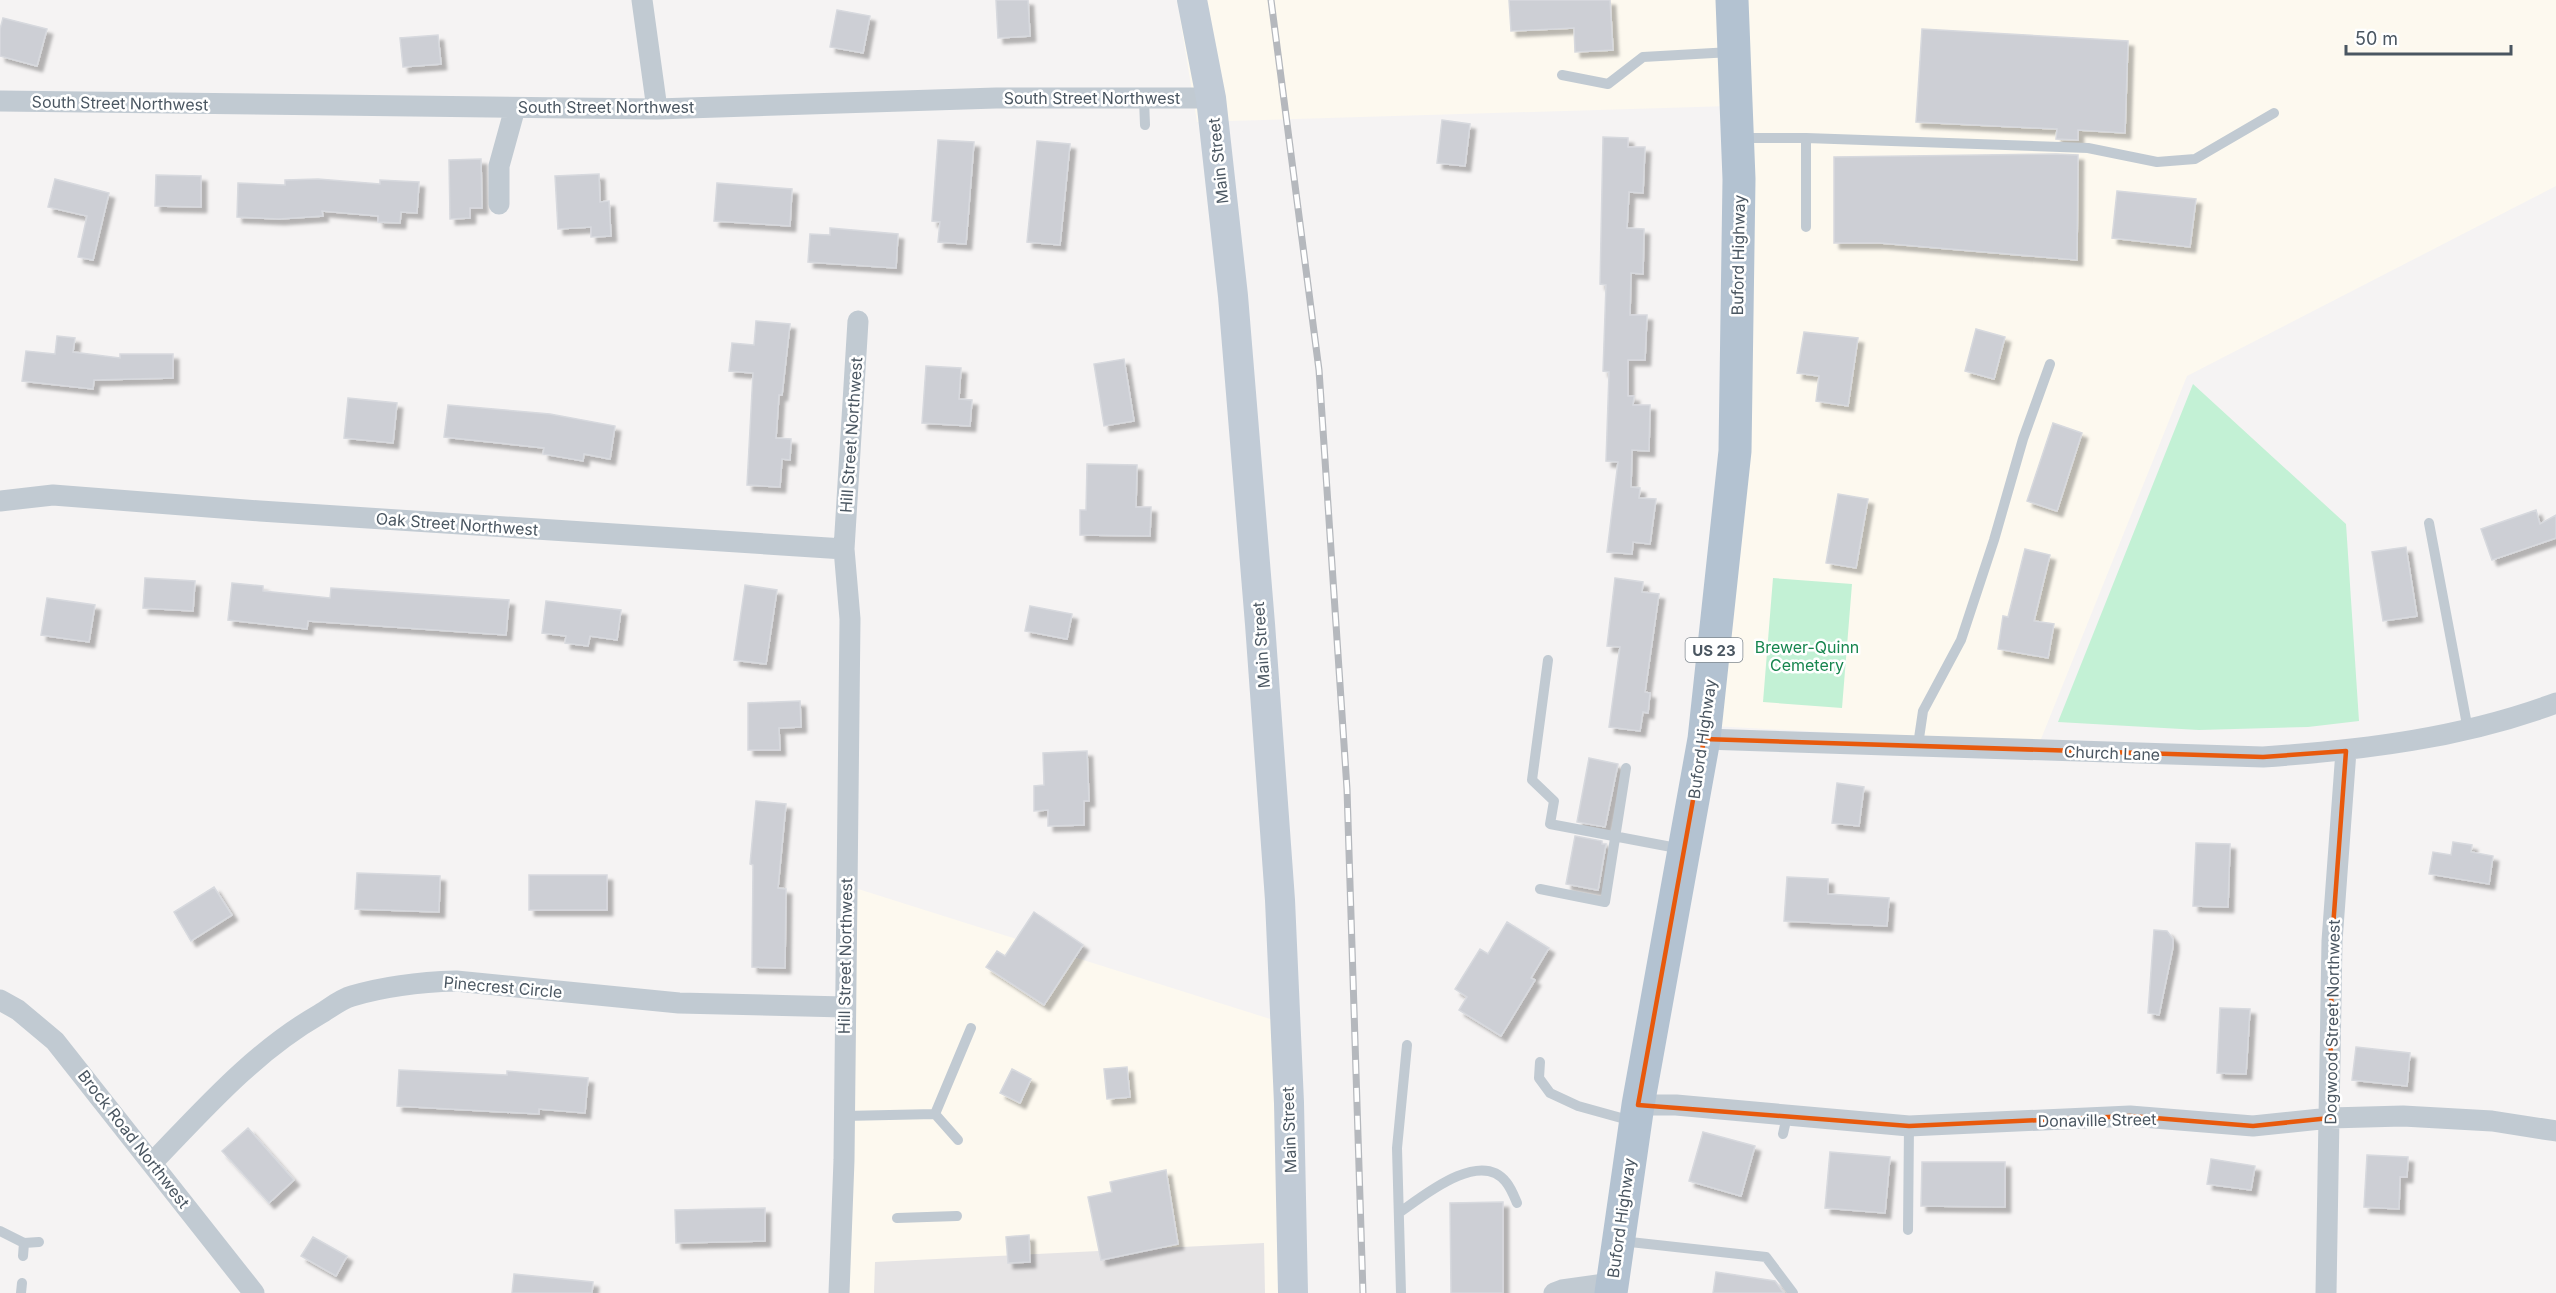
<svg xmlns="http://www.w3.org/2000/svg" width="2556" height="1293" font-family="Inter,sans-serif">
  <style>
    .commercial { fill: #fdf9ef }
    .education { fill: #e6e4e5 }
    .green { fill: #c3f1d5 }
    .building { fill: #cdcfd5; stroke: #d7d9de; stroke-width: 1.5; filter: url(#shadow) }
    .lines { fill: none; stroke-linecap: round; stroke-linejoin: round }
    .lane { stroke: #c1cad2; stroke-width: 10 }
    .street { stroke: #c1cad2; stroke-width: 21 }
    .secondary { stroke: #c1cbd6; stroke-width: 30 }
    .primary { stroke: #b3c2d1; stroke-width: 33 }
    .rail-casing { stroke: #b5b8bd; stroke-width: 7 }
    .rail { stroke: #fff; stroke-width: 4.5; stroke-dasharray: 14; stroke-linecap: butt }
    .marked { fill: none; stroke: #e8590c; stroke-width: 4.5; stroke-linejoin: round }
    .labels { text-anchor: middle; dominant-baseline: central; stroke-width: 5; stroke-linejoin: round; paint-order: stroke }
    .shield { fill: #fff; stroke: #808990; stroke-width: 1.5 }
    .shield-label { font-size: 15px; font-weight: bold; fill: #4a5661 }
    .street-label { font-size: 16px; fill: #4a5661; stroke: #fff }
    .park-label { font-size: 16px; fill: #17864f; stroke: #fff }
  </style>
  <defs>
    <filter id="shadow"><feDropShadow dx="5.5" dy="5.5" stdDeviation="1.5" flood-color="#0004"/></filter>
  </defs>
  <rect width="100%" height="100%" fill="#f5f3f3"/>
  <path class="commercial" d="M1177 0H2556V186L2187 376 2039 744 1695 725 1716 534 1730 106 1197 122Z
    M855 888 1283 1023 1282 1293H849Z"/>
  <path class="education" d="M1264 1243 1265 1293H874L875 1262Z"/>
  <path class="green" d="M2193 384 2346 524 2359 721 2308 727 2199 730 2058 722Z
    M1773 578 1852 584 1842 708 1763 702Z"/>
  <path class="building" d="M996 0H1028L1030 36 998 38Z
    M1509 0H1610L1613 50 1575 52 1574 28 1511 31Z
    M837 10 870 16 863 53 830 47Z
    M3 18 47 29 37 66 0 56V29Z
    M1922 29 2128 41 2125 133 2078 130V140L2056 139 2057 129 1916 122Z
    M438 35 441 64 403 67 400 38Z
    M1442 120 1470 124 1465 166 1437 163Z
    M1603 137 1628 138V147H1645L1643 193 1629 192 1627 228 1644 229 1643 274 1631 273 1630 315H1647L1645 360H1628V396H1634L1633 405H1650L1649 451 1632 450 1631 487 1640 488 1639 498 1656 499 1650 544 1633 542 1632 554 1607 552 1618 462 1606 461 1609 372 1603 371 1606 285 1600 284Z
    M938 140 974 142 966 244 938 242 940 222 932 221Z
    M1037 141 1070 144 1060 245 1027 242Z
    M2056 154 2078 155 2077 260 1880 243H1834V157Z
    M481 159 482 208H470V218L450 219 449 160Z
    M599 174 600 202 609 201 611 236 591 237V227L558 229 555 176Z
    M156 175 201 176V207L155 206Z
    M55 179 109 193 93 260 78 257 87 216 48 207Z
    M318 179 380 184V180L419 182 417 213 401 212 400 223 378 222V216L322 211 323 216 279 219 237 217 238 183 285 185V180Z
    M717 183 792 189 790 226 714 221Z
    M2117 191 2196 199 2190 247 2112 238Z
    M830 228 898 234 896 268 808 262 810 234 830 235Z
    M756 321 790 324 782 395H779L776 438 791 439 790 460 782 459 780 487 747 485 753 373 729 371 732 343 754 345Z
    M1976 329 2005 337 1994 379 1965 371Z
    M1804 332 1858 338 1848 406 1816 401 1819 376 1797 373Z
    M57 336 75 338 73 352 120 358V354H173V378L94 380 93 389 22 381 26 351 55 354Z
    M1124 359 1134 421 1104 426 1094 364Z
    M926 366 961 368 959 399 972 400 970 426 922 423Z
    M348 398 397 403 393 443 344 438Z
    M448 405 550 414 615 426 610 459 584 454 583 461 543 454 544 448 444 437Z
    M2053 423 2082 433 2057 511 2027 501Z
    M1087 464 1137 465 1136 507H1151L1150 536 1080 535V510H1086Z
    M1838 494 1868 499 1856 568 1826 563Z
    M2536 510 2540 524 2556 515V538L2492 560 2481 529Z
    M2406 547 2417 616 2383 621 2372 552Z
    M2025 549 2050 555 2034 621 2054 624 2048 658 1998 649 2003 616 2008 617Z
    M145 578 195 581 193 611 143 608Z
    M1615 578 1643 582 1642 592 1659 594 1645 692 1650 693 1648 713 1643 712 1640 731 1609 727 1620 647 1607 646Z
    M232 583 263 586V591L330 598 331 588 509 600 506 635 308 621 307 629 228 620Z
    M745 585 777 590 766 664 734 660Z
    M47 598 95 605 89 642 41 635Z
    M546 601 621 610 617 640 590 636 588 646 565 643 566 636 542 633Z
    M1030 606 1072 614 1067 639 1025 631Z
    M800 701 801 727 779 728 780 750H748V703Z
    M1087 751 1089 801H1084V825L1048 826V810L1034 811V786L1044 785 1043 753Z
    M1589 758 1618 764 1605 827 1577 822Z
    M1837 783 1864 787 1859 826 1832 823Z
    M756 801 786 804 778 888 786 889 785 968 752 967 753 865 750 864Z
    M1575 836 1602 841V844H1606L1598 890 1566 884Z
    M2453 842 2472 845 2471 852 2493 856 2489 884 2429 874 2433 852 2451 855Z
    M2196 843 2230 844 2228 907 2193 906Z
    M357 873 440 876 439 912 355 909Z
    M529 875H607V910H529Z
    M1787 877 1828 879V894L1889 898 1887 926 1784 921Z
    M214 887 232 915 191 941 174 912Z
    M1034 912 1083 945 1044 1005 986 967 997 951 1005 956Z
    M1507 922 1549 948 1531 978 1535 980 1501 1036 1459 1010 1467 997 1455 989 1480 949 1488 954Z
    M2154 930 2167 931 2173 939V947L2159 1015 2148 1013Z
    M2220 1008 2250 1009 2246 1074 2217 1073Z
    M2356 1047 2410 1053 2407 1086 2352 1080Z
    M1127 1067 1130 1097 1107 1099 1104 1069Z
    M1012 1069 1031 1079 1020 1103 1000 1093Z
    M399 1070 507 1075V1071L588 1078 585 1113 539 1109V1114L397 1106Z
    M248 1128 294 1180 269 1203 222 1151Z
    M1703 1132 1755 1146 1741 1196 1689 1181Z
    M1830 1152 1890 1157 1885 1213 1825 1208Z
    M2367 1155 2408 1157 2407 1177H2400L2399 1209 2364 1207Z
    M2211 1159 2255 1166 2251 1190 2207 1184Z
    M1922 1162H2005V1207L1921 1206Z
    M1166 1170 1178 1244 1101 1260 1088 1197 1112 1192 1110 1182Z
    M1503 1202V1293H1451L1450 1203Z
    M765 1208V1241L676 1243 675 1210Z
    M1029 1235 1030 1262 1008 1263 1006 1237Z
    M313 1237 347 1256 336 1276 301 1256Z
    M1716 1272 1775 1281 1784 1293H1713Z
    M514 1274 593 1282 592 1293H512Z"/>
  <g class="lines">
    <path class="lane" d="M1562 75 1608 84 1643 57 1731 52
      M1144 99 1145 125
      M1741 138H1806L2088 148 2157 162 2195 159 2274 113
      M1806 227V138
      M2429 523 2468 730
      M1548 660 1532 780 1554 801 1550 824 1682 849
      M1918 745 1923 711 1961 640 1994 540 2023 439 2050 364
      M1540 889 1605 902 1626 768
      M1540 1062 1539 1078 1550 1093 1578 1106 1632 1121
      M935 1114 958 1140
      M844 1116 935 1114 971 1028
      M1783 1134 1787 1116
      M1399 1213C1423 1196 1480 1149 1506 1182 1511 1188 1514 1196 1517 1203
      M897 1218 957 1216
      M1908 1230 1909 1126
      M0 1231 24 1243 39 1242
      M1621 1241 1766 1257 1793 1293
      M23 1256 24 1243
      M21 1293 22 1283
      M1401 1293 1397 1148 1407 1045"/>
    <path class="street" d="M642 0 657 109
      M0 101 657 109 996 98H1211
      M499 204V166L515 108
      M0 501 53 495 260 511 844 549
      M1704 739 2263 757C2363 750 2462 738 2556 703
      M0 1000 18 1010 55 1041 254 1293
      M1638 1105H1676L1909 1126 2130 1116 2253 1126 2330 1118 2403 1116 2492 1121 2556 1131
      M153 1162C205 1108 254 1052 320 1014 330 1008 341 999 352 996 386 986 421 982 456 981L679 1003 845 1007
      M839 1293 844 1160 850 619 844 549 858 321
      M1554 1293 1562 1290 1612 1283
      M2326 1293 2332 941 2346 751"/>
    <path class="secondary" d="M1192 0 1211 98 1233 296 1260 624 1280 900 1289 1103 1293 1293"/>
    <path class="primary" d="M1611 1293 1638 1105 1704 739 1735 451 1739 179 1732 0"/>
    <defs>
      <path id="rail" d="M1271 0 1319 370 1347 789 1363 1293"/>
    </defs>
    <use href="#rail" class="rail-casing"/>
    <use href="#rail" class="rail"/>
  </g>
  <path class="marked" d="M1704 739 2263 757 2346 751 2332 941 2330 1118 2253 1126 2130 1116 1909 1126 1638 1105Z"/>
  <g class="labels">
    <rect class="shield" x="1685.5" y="638" width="57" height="24" rx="4.5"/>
    <g class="shield-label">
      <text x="1714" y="650">US 23</text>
    </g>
    <g class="street-label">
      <text x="1092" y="98">South Street Northwest</text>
      <text transform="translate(120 103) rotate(1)">South Street Northwest</text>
      <text x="606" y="107">South Street Northwest</text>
      <text transform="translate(1218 161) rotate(-96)">Main Street</text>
      <text transform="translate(1738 255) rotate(-89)">Buford Highway</text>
      <text transform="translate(851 435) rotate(-86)">Hill Street Northwest</text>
      <text transform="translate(457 524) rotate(4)">Oak Street Northwest</text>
      <text transform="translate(1261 645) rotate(-94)">Main Street</text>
      <text transform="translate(1702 739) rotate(-82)">Buford Highway</text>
      <text transform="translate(2112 753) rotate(2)">Church Lane</text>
      <text transform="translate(845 956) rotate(-89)">Hill Street Northwest</text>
      <text transform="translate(503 987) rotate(5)">Pinecrest Circle</text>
      <text transform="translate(2332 1022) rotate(-89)">Dogwood Street Northwest</text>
      <text transform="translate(2097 1120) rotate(-1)">Donaville Street</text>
      <text transform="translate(1289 1130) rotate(-92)">Main Street</text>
      <text transform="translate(134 1139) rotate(52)">Brock Road Northwest</text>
      <text transform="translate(1621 1218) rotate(-82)">Buford Highway</text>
    </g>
    <g class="park-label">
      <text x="1807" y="647">Brewer-Quinn<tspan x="1807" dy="18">Cemetery</tspan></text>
    </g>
  </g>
  <path d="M2346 45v9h165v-9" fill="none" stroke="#4a5661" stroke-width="3"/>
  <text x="2355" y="45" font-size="18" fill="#4a5661" stroke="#ffffff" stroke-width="4.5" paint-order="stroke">50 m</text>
</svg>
